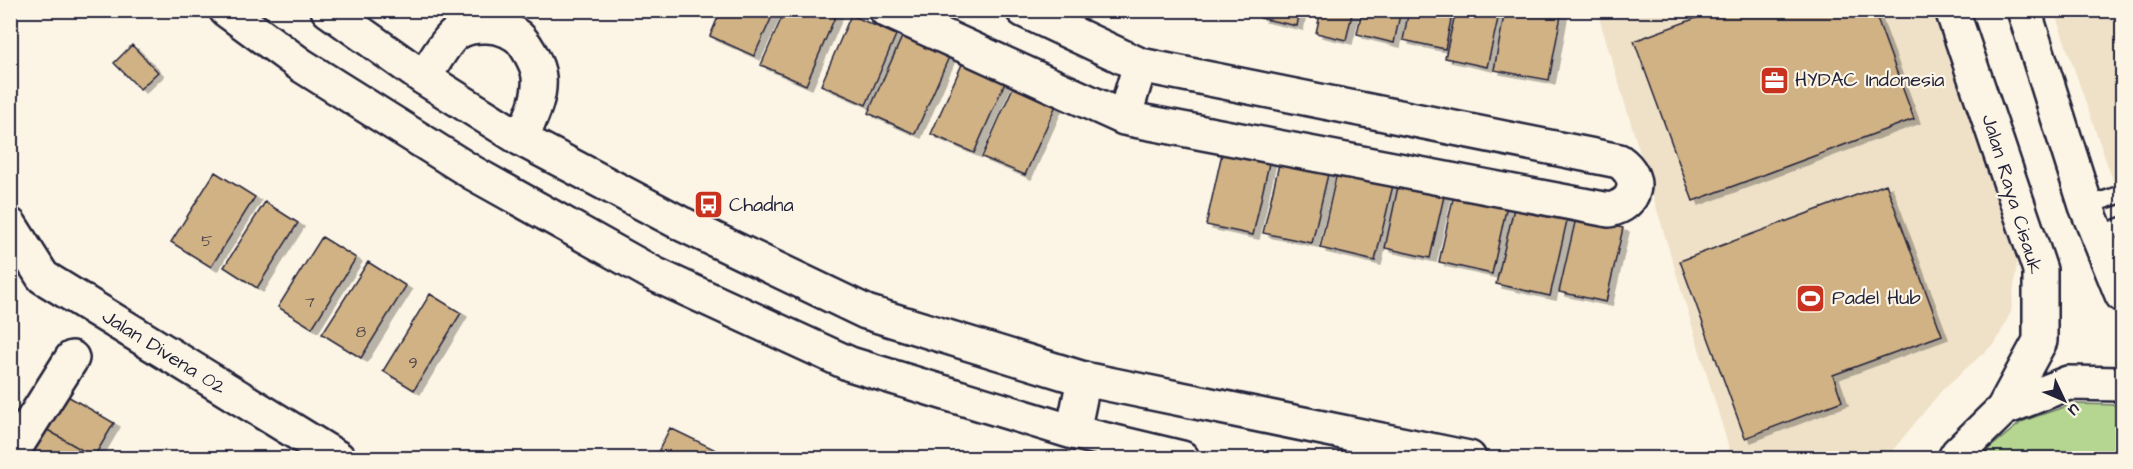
<svg xmlns="http://www.w3.org/2000/svg" width="2133" height="469" font-family="'Architects Daughter',sans-serif">
  <style>
    .built { fill: #efe1c8 }
    .green { fill: #b5d690; stroke: #6c7c66; stroke-width: 1.5 }
    .building { fill: #d1b285; stroke: #22223b; stroke-width: 1.5; filter: url(#shadow) }
    .lines { fill: none; stroke-linecap: round; stroke-linejoin: round }
    .service-casing { stroke: #22223b; stroke-width: 21 }
    .minor-casing { stroke: #22223b; stroke-width: 38 }
    .secondary-casing { stroke: #22223b; stroke-width: 38 }
    .service { stroke: #fcf5e5; stroke-width: 16 }
    .minor { stroke: #fcf5e5; stroke-width: 33 }
    .secondary { stroke: #fcf5e5; stroke-width: 33 }
    .labels { text-anchor: middle; dominant-baseline: central; stroke-width: 4.5; stroke-linejoin: round; paint-order: stroke }
    .number-label { font-size: 16px; fill: #4e464e }
    .poi-label { font-size: 20px; fill: #22223b; stroke: #fcf5e5; text-anchor: start }
    .street-label { font-size: 20px; fill: #22223b; stroke: #fcf5e5 }
  </style>
  <defs>
    <filter id="shadow"><feDropShadow dx="6" dy="4" stdDeviation="0" flood-color="#0004"/></filter>
  </defs>
  <rect width="100%" height="100%" fill="#fcf5e5"/>
  <filter id="ink" filterUnits="userSpaceOnUse"><feTurbulence type="fractalNoise" baseFrequency=".0167" numOctaves="2"/><feDisplacementMap in="SourceGraphic" scale="12" xChannelSelector="R" yChannelSelector="G"/><feConvolveMatrix kernelMatrix="1 2 1 2 8 2 1 2 1" color-interpolation-filters="sRGB"/></filter>
  <g filter="url(#ink)">
    <path class="built" d="M1597 11H1940L2017 263 2011 312 1996 342 1943 389 1888 456 1881 458H1732Z
      M2054 11H2122V207Z"/>
    <path class="green" d="M2073 404 2122 405V458H1979L1982 454 2023 421Z"/>
    <path class="building" d="M721 10H775L754 56 710 36Z
      M785 10H838L806 85 761 65Z
      M1262 10H1300L1297 26 1260 18Z
      M1321 10H1353L1346 40 1316 33Z
      M1362 10H1401L1394 43 1357 34Z
      M1409 10H1453L1445 49 1403 40Z
      M1456 10H1500L1487 67 1445 58Z
      M1505 10H1562L1549 80 1494 70Z
      M1718 10H1874L1914 119 1693 201 1634 41Z
      M851 15 896 35 866 105 821 85Z
      M902 37 949 57 915 134 868 113Z
      M132 45 158 72 140 89 114 63Z
      M963 62 1006 80 974 153 931 134Z
      M1014 85 1057 103 1025 175 982 157Z
      M1223 149 1270 159 1253 235 1206 225Z
      M1280 160 1329 170 1312 243 1263 233Z
      M1338 168 1394 181 1375 261 1320 248Z
      M215 172 255 197 211 267 171 242Z
      M1399 182 1445 192 1430 258 1385 248Z
      M1886 184 1942 335 1833 375 1842 401 1745 438 1680 261Z
      M1454 194 1507 205 1492 274 1439 262Z
      M265 202 298 223 257 288 224 267Z
      M1515 204 1568 216 1550 296 1496 284Z
      M1576 218 1623 228 1606 302 1559 292Z
      M322 237 356 258 312 328 278 307Z
      M368 262 406 286 361 358 322 334Z
      M430 294 461 313 414 390 383 371Z
      M59 391 114 423 94 457 39 425Z
      M39 425 94 457 93 458H22Z
      M670 428 720 452 717 458H655Z"/>
    <g class="lines">
      <defs>
        <path id="service" d="M2086 206 2122 194
          M2097 236 2122 226"/>
        <path id="minor" d="M226 10 301 65 473 173 654 274 850 364 1073 432 1182 458
          M328 10 424 78 521 139 682 224 866 312 1084 379 1469 458
          M886 10 1124 118 1609 210C1637 204 1643 178 1619 161L1140 65 1023 10
          M424 78C431 67 448 36 460 31 475 23 500 25 514 34 525 40 538 65 539 77 541 99 530 119 521 139
          M1124 118 1140 65
          M10 225 43 277 338 458
          M1073 432 1084 379
          M10 456 72 358"/>
        <path id="secondary" d="M1952 10 2040 270V341L2003 409
          M2024 10 2086 206 2122 295
          M1955 458 1958 453 2003 409 2068 383 2122 384"/>
      </defs>
      <use href="#service" class="service-casing"/>
      <use href="#minor" class="minor-casing"/>
      <use href="#secondary" class="secondary-casing"/>
      <use href="#service" class="service"/>
      <use href="#minor" class="minor"/>
      <use href="#secondary" class="secondary"/>
    </g>
  </g>
  <defs>
    <symbol id="office-square" viewBox="-11 -11 22 22"><rect x="-9" y="-9" width="18" height="18" rx="4" fill="#c8321e" stroke="#fcf5e5"/><path d="M-6-3h4V-5.5h4V-3h4V5H-6ZM-1-4.5V-3h2v-1.5ZM-6 0V1H6V0Z" fill="#fff"/></symbol>
    <symbol id="bus-square" viewBox="-11 -11 22 22"><rect x="-9" y="-9" width="18" height="18" rx="4" fill="#c8321e" stroke="#fcf5e5"/><path d="M-5-6H5V4H4V6H2V4H-2V6H-4V4H-5ZM-3.5-4V0h7V-4ZM-3.5 1.2v1.5H-2V1.2ZM2 1.2v1.5H3.5V1.2Z" fill="#fff"/></symbol>
    <symbol id="stadium-square" viewBox="-11 -11 22 22"><rect x="-9" y="-9" width="18" height="18" rx="4" fill="#c8321e" stroke="#fcf5e5"/><path d="M0-5a6.5 5 0 1 0 0 10a6.5 5 0 1 0 0-10ZM-3.5-1.8h7v3.6h-7Z" fill="#fff"/></symbol>
  </defs>
  <g fill-rule="evenodd">
    <use href="#office-square" x="1758" y="64" width="33" height="33"/>
    <use href="#bus-square" x="692" y="188" width="33" height="33"/>
    <use href="#stadium-square" x="1794" y="282" width="33" height="33"/>
  </g>
  <g class="labels">
    <g class="number-label">
      <text x="207" y="241">5</text>
      <text x="310" y="302">7</text>
      <text x="361" y="332">8</text>
      <text x="413" y="363">9</text>
    </g>
    <g class="poi-label">
      <text x="1795" y="80">HYDAC Indonesia</text>
      <text x="729" y="205">Chadna</text>
      <text x="1832" y="298">Padel Hub</text>
    </g>
    <g class="street-label">
      <text transform="translate(2012 194) rotate(73)">Jalan Raya Cisauk</text>
      <text transform="translate(164 352) rotate(32)">Jalan Divena 02</text>
    </g>
  </g>
  <rect width="2133" height="469" fill="none" stroke="#fcf5e5" stroke-width="36"/>
  <rect x="18" y="18" width="2097" height="433" fill="none" stroke="#22223b" stroke-width="2" filter="url(#ink)"/>
  <g transform="translate(2064 400) rotate(134)" stroke="#fcf5e5" stroke-width="4.5" paint-order="stroke">
  <path d="M0-4.5L10 22L0 15L-10 22Z" fill="#22223b"/>
  <text y="-9" font-size="16" font-weight="bold" text-anchor="middle" fill="#22223b">U</text>
  </g>
</svg>
